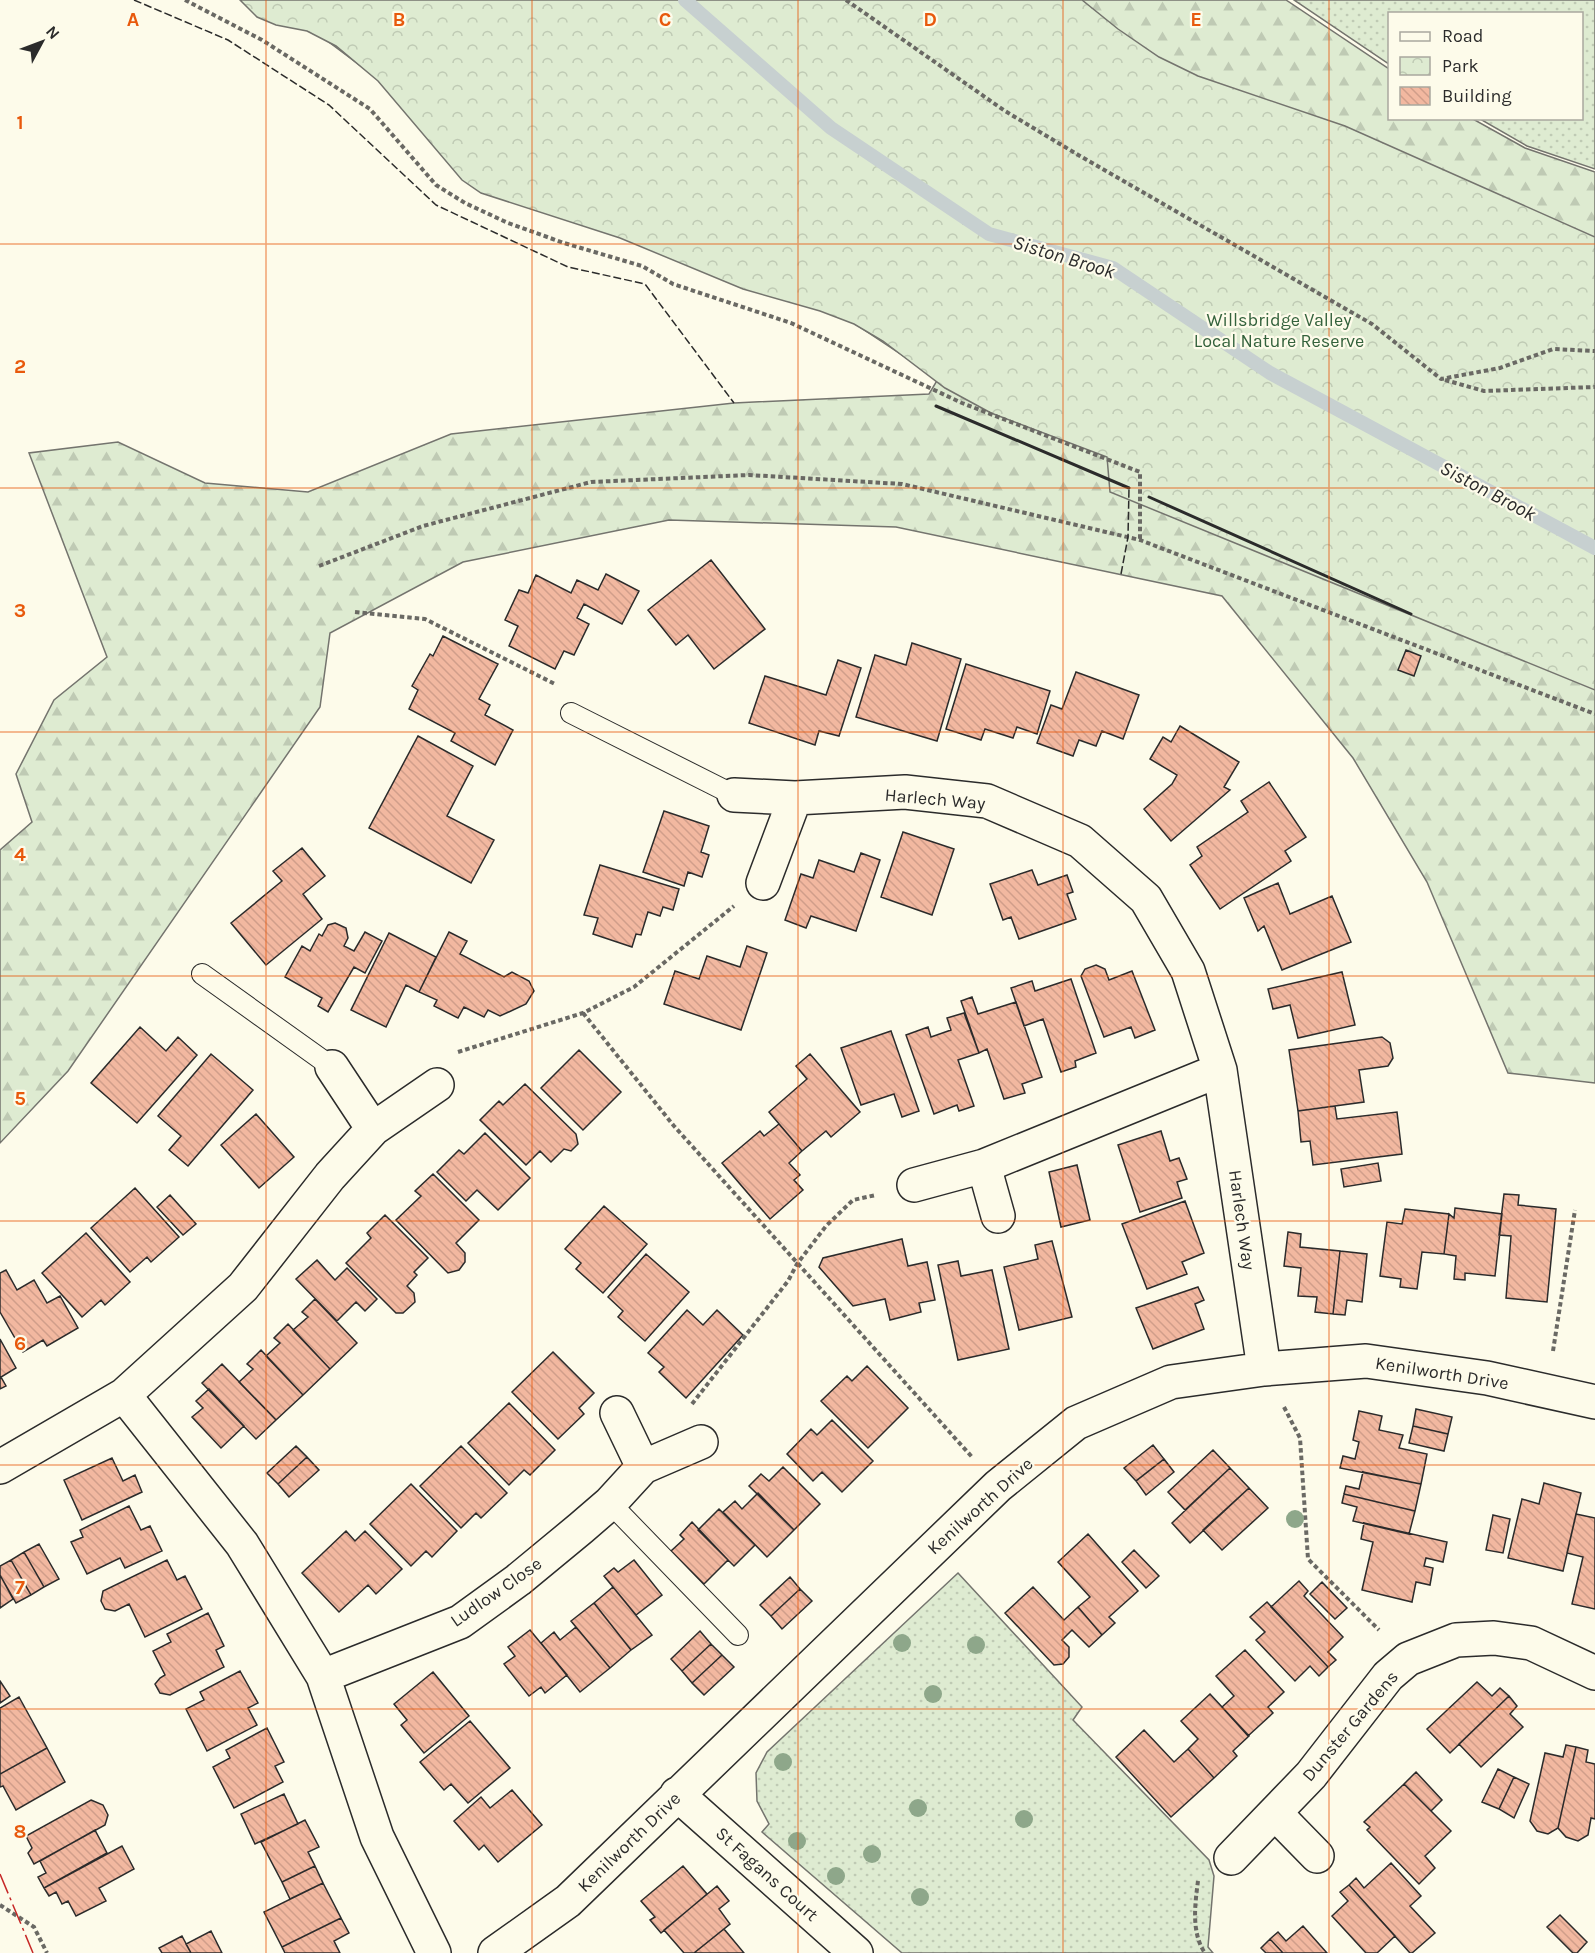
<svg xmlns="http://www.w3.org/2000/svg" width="1595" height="1953" font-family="Karla,sans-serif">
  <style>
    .grass { fill: url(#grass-dots); stroke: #74746e; stroke-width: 1.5 }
    .forest { fill: url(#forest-firs); stroke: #74746e; stroke-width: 1.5 }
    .park { fill: url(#park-crowns); stroke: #74746e; stroke-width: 1.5 }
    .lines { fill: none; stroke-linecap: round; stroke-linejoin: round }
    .stream { stroke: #c7d0d0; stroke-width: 14 }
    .building { fill: url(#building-back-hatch); stroke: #2b2b2b; stroke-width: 1.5 }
    .lane-casing { stroke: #2b2b2b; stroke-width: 22 }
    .street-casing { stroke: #2b2b2b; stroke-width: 36 }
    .path { stroke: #6a6964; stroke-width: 4; stroke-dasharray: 4.5 3; stroke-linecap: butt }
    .lane { stroke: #fdfbea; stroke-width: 20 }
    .street { stroke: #fdfbea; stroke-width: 33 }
    .fence { stroke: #2b2b2b; stroke-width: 1.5; stroke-dasharray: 8 3; stroke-linecap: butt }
    .wall { stroke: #2b2b2b; stroke-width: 3 }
    .power { stroke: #c62828; stroke-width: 1.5; stroke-dasharray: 21 4.5 3 4.5; stroke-linecap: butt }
    .tree { fill: #8ea78a }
    .grid { fill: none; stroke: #e8590c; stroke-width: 1.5; stroke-opacity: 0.55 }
    .labels { text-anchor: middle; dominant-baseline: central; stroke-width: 4.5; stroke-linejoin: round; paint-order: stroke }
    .park-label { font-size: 18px; fill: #34623c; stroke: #fdfbea }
    .street-label { font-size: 18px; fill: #2b2b2b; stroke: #fdfbea }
    .water-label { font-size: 20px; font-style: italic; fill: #2b2b2b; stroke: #fdfbea }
    .grid-label { font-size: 20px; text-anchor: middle; font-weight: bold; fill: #e8590c; stroke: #fdfbea; stroke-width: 4.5; stroke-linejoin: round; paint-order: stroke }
  </style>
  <defs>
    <pattern id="grass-dots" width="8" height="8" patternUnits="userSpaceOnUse" patternTransform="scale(1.5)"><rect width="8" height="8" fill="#deebd1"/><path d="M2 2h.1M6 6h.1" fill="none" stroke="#bfcab4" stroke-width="1.8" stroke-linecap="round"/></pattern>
    <pattern id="forest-firs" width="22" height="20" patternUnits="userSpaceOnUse" patternTransform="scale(1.5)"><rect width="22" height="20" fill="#deebd1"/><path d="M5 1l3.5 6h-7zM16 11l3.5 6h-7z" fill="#bfcab4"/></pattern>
    <pattern id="park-crowns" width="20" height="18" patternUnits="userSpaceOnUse" patternTransform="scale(1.5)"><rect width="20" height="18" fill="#deebd1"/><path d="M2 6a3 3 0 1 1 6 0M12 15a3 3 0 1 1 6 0" fill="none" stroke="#bfcab4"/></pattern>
    <pattern id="building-back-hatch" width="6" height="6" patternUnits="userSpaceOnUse" patternTransform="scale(1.5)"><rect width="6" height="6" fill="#f2b8a0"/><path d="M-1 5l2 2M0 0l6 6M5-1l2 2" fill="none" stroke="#d09e8a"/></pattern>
  </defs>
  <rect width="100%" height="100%" fill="#fdfbea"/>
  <path class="grass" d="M1294 0H1595V169L1527 146 1480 119 1582 118V14H1390L1389 64Z
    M958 1573 1082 1707 1073 1720 1209 1860 1214 1876 1208 1947 1213 1953H902L762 1832 769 1824 757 1801 756 1773 767 1752Z"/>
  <path class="forest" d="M251 0H1286L1389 69 1390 118 1473 119 1525 148 1595 172V1083L1508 1073 1427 882 1353 758 1222 596 896 527 669 520 463 562 330 633 320 707 68 1071 0 1143V850L32 822 16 774 54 700 107 657 29 453 118 442 205 483 308 492 451 434 734 403 929 394 938 379 819 300 381 81 322 37Z"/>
  <path class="park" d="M240 0H1082L1118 29 1159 57 1198 76 1345 126 1595 237V690L1110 492 1107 457 991 413 945 388 883 341 854 324 820 311 743 289 620 238 481 193 462 180 378 81 336 46 307 31 276 25 257 17Z"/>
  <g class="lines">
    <path class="stream" d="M685 0 831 128 989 234 1113 268 1270 373 1595 548"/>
  </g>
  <path class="building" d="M711 560 765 629 714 669 688 635 676 645 648 610Z
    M606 574 639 591 622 624 584 604 577 618 589 624 574 655 564 651 555 669 509 646 518 626 505 620 519 590 528 593 536 575 571 593 577 580 598 590Z
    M443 636 498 664 479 699 490 705 485 715 513 730 495 765 451 741 455 733 409 709 418 690 412 686 430 654 433 656Z
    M912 643 961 659 937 741 856 717 875 655 906 665Z
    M1406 650 1421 656 1414 676 1398 670Z
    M838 660 861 668 839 736 819 731 815 745 749 723 765 676 826 695Z
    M966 664 1050 691 1037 734 1017 727 1013 738 985 729 981 740 946 729Z
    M1076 672 1139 695 1123 739 1102 731 1096 746 1079 740 1073 756 1037 743 1051 705 1062 709Z
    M1180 726 1239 762 1224 787 1230 790 1171 841 1144 809 1172 784 1177 775 1150 759 1163 737 1171 742Z
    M418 736 473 766 447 816 494 840 471 883 369 828Z
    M1269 782 1306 837 1285 851 1291 861 1220 909 1190 865 1202 856 1197 847 1248 812 1241 801Z
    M664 811 709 826 701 852 709 855 702 877 688 872 684 886 643 872Z
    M903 832 954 849 932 915 881 897Z
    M302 848 325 876 303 894 322 919 266 965 231 923 282 881 273 871Z
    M861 853 880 860 856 931 811 916 806 928 785 920 801 874 813 878 819 860 854 872Z
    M600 865 679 889 673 910 663 907 660 916 648 912 641 935 636 934 632 947 593 934 598 918 584 915Z
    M1032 870 1038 885 1067 875 1073 892 1067 894 1076 919 1019 939 1011 917 1003 920 990 884Z
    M1278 883 1290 914 1332 896 1351 942 1282 970 1264 926 1258 931 1244 898Z
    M335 923 346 928 348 938 344 946 354 951 365 932 382 941 365 973 354 967 328 1012 318 1006 322 998 285 977 302 946 310 951 319 934 322 936 328 925Z
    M449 932 467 941 460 954 504 977 512 972 529 981 534 991 526 1004 500 1016 488 1010 484 1017 464 1007 458 1018 434 1006 437 1000 419 992Z
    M389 933 436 957 419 992 406 985 386 1027 351 1010Z
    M747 946 767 953 741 1030 664 1004 675 971 699 979 707 956 740 967Z
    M1096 965 1105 969 1109 980 1132 971 1155 1030 1135 1038 1131 1027 1104 1037 1081 976 1085 969Z
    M1342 972 1355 1025 1298 1038 1290 1005 1273 1009 1268 989Z
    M1071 979 1096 1053 1075 1061 1076 1067 1061 1072 1043 1019 1024 1026 1011 988 1032 981 1035 991Z
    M972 997 978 1014 1016 1002 1042 1077 1022 1084 1025 1093 1004 1099 987 1049 979 1053 961 1001Z
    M964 1013 979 1053 958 1060 974 1106 959 1111 957 1105 934 1114 906 1035 928 1027 931 1037 951 1030 947 1018Z
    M140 1027 166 1051 178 1037 197 1055 137 1123 91 1083Z
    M891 1031 919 1111 902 1117 894 1094 861 1105 841 1048Z
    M1382 1037 1390 1043 1393 1058 1388 1066 1359 1070 1364 1102 1298 1111 1289 1050Z
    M579 1050 621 1092 583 1130 541 1088Z
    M211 1054 253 1090 188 1166 169 1150 181 1136 158 1116Z
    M810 1054 860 1112 831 1137 826 1131 802 1151 769 1112 807 1079 796 1066Z
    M525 1084 576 1134 578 1144 571 1151 564 1149 551 1162 540 1151 526 1165 480 1120 499 1101 503 1105Z
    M1335 1106 1337 1119 1397 1112 1402 1154 1313 1165 1310 1141 1301 1142 1298 1111Z
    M256 1114 294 1157 259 1188 221 1145Z
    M779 1124 802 1151 789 1163 800 1175 794 1180 803 1190 770 1219 722 1163 760 1131 764 1136Z
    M1161 1131 1170 1161 1179 1158 1187 1179 1177 1182 1182 1198 1140 1212 1118 1145Z
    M485 1133 530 1178 498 1210 477 1190 466 1201 437 1172 459 1150 464 1154Z
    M1378 1163 1381 1181 1344 1187 1341 1169Z
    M1077 1165 1090 1220 1061 1227 1049 1172Z
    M433 1174 479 1220 456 1243 465 1253V1262L459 1270 448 1273 396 1220 421 1196 415 1191Z
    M135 1188 179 1237 151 1262 147 1257 130 1272 91 1228Z
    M1504 1194 1519 1195 1518 1205 1556 1209 1547 1302 1506 1298 1511 1236 1499 1235Z
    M170 1195 196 1224 183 1235 157 1207Z
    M1185 1201 1204 1253 1182 1262 1187 1274 1147 1289 1122 1224Z
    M604 1206 647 1244 603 1293 576 1269 581 1263 565 1249Z
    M1455 1208 1502 1214 1495 1276 1465 1273V1280L1454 1279 1456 1256 1444 1254 1449 1214 1454 1218Z
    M1405 1209 1449 1214 1444 1254 1422 1252 1417 1289 1400 1287 1401 1279 1380 1276 1387 1222 1402 1224Z
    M385 1215 428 1258 414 1272 417 1275 407 1286 414 1293 415 1302 403 1313H396L346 1263 371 1238 367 1233Z
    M1288 1232 1301 1234 1300 1247 1340 1251 1333 1314 1315 1312 1317 1297 1298 1296 1301 1268 1284 1266Z
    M86 1233 130 1282 105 1305 101 1300 82 1317 42 1273Z
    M902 1239 908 1266 927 1262 935 1300 919 1303 921 1312 890 1320 885 1299 853 1306 819 1267 823 1258Z
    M1052 1241 1072 1317 1019 1330 1004 1267 1038 1259 1035 1245Z
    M1340 1251 1367 1254 1362 1302 1347 1300 1345 1315 1333 1314Z
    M646 1254 689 1292 645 1341 618 1317 623 1311 608 1297Z
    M317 1260 335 1280 347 1268 377 1299 365 1311 356 1302 337 1321 296 1279Z
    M958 1261 961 1276 992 1270 1009 1349 958 1360 938 1265Z
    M6 1270 17 1290 34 1280 47 1303 60 1296 78 1328 47 1346 43 1340 23 1352 0 1312V1273Z
    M1198 1287 1204 1300 1195 1304 1204 1329 1153 1349 1136 1308Z
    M315 1299 357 1343 330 1369 293 1330 308 1317 302 1312Z
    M687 1310 703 1325 717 1310 743 1335 686 1398 659 1372 664 1367 648 1353Z
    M288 1324 330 1369 303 1395 266 1356 280 1343 274 1338Z
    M0 1339 16 1368 1 1377 6 1386 0 1389Z
    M261 1350 303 1395 276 1420 239 1382 253 1369 247 1364Z
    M553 1352 594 1393 579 1408 584 1414 558 1439 512 1392Z
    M222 1364 276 1420 256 1439 202 1383Z
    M867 1366 908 1408 868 1448 821 1401 847 1376 852 1381Z
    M209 1389 244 1426 221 1448 192 1417 203 1408 196 1401Z
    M509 1403 555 1450 530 1475 524 1470 509 1485 468 1443Z
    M1416 1409 1452 1417 1448 1434 1413 1426Z
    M1359 1411 1382 1416 1379 1430 1403 1435 1399 1448 1427 1454 1421 1484 1340 1468 1343 1456 1355 1459 1359 1442 1353 1440Z
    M832 1420 873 1461 842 1492 822 1472 813 1481 787 1454 811 1429 817 1435Z
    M1413 1426 1448 1434 1444 1451 1409 1443Z
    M1153 1445 1164 1459 1136 1481 1124 1468Z
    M296 1446 307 1457 278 1484 267 1473Z
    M461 1446 507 1493 481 1518 476 1513 461 1528 420 1486Z
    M1213 1450 1230 1468 1185 1510 1168 1492Z
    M307 1457 319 1470 289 1497 278 1484Z
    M112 1458 123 1481 135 1475 142 1492 82 1520 64 1480Z
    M1164 1459 1174 1472 1146 1495 1136 1481Z
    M783 1467 820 1504 794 1530 749 1486 761 1474 769 1481Z
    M1230 1468 1249 1488 1190 1543 1172 1523Z
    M1363 1472 1421 1484 1415 1511 1344 1494 1346 1486 1359 1489Z
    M1544 1483 1581 1493 1563 1571 1508 1558 1522 1499 1539 1504Z
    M411 1484 457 1531 432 1557 426 1551 411 1566 370 1524Z
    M1249 1488 1268 1508 1222 1550 1203 1530Z
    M758 1493 794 1530 767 1557 723 1512 735 1501 742 1509Z
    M1344 1494 1415 1511 1409 1534 1353 1521 1357 1507 1342 1503Z
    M129 1506 141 1530 150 1526 162 1551 125 1568 120 1558 87 1574 71 1542 83 1537 80 1530Z
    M719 1509 755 1545 734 1566 698 1530Z
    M1576 1514 1595 1518V1609L1572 1604 1583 1557 1567 1553Z
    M1493 1515 1510 1519 1503 1553 1486 1550Z
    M692 1522 728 1560 704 1584 671 1551 684 1539 680 1535Z
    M1364 1523 1447 1542 1443 1562 1426 1558 1424 1566 1433 1568 1430 1585 1416 1582 1412 1602 1362 1590 1373 1542 1361 1539Z
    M346 1531 355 1541 365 1531 402 1569 376 1594 368 1585 339 1612 302 1573Z
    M1088 1534 1138 1591 1109 1617 1115 1623 1102 1635 1078 1607 1090 1597 1058 1562Z
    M39 1544 59 1579 44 1587 24 1552Z
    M1134 1550 1159 1576 1146 1588 1122 1562Z
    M24 1552 44 1587 31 1595 11 1560Z
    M11 1560 31 1595 16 1603 0 1575V1566Z
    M167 1560 177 1580 185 1576 202 1609 145 1637 129 1604 115 1611 105 1609 101 1601 103 1591Z
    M634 1560 662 1595 636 1615 604 1576 614 1568 618 1572Z
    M0 1575 13 1599 0 1608Z
    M790 1577 800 1589 771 1616 760 1605Z
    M1299 1581 1308 1591 1304 1596 1343 1637 1328 1652 1336 1660 1328 1667 1271 1607Z
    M1322 1582 1347 1608 1335 1619 1310 1594Z
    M613 1587 652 1635 631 1650 594 1603Z
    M1033 1587 1064 1620 1078 1607 1102 1635 1089 1647 1072 1630 1062 1640 1069 1647V1657L1063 1664 1054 1665 1005 1613Z
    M800 1589 812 1601 782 1629 771 1616Z
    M1267 1602 1328 1667 1319 1676 1310 1666 1295 1681 1256 1640 1265 1632 1250 1617Z
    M594 1603 631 1650 610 1668 571 1621Z
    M208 1613 224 1646 216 1650 224 1667 170 1695 160 1693 155 1684 160 1678 165 1675 153 1651 171 1642 167 1634Z
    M576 1627 610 1668 580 1692 541 1643 554 1632 560 1640Z
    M530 1630 567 1675 545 1693 541 1687 529 1696 504 1664 515 1656 508 1647Z
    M700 1631 711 1644 682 1671 671 1659Z
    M711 1644 722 1655 692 1683 682 1671Z
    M1245 1650 1284 1692 1268 1707 1273 1713 1248 1736 1222 1707 1234 1696 1216 1676Z
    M722 1655 734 1667 704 1695 692 1683Z
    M240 1671 258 1703 248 1708 257 1725 207 1751 186 1709 204 1700 200 1692Z
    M433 1672 469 1716 424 1753 401 1725 407 1720 394 1704Z
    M0 1681 10 1696 0 1703Z
    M1477 1682 1492 1696 1500 1688 1509 1696 1450 1753 1427 1729Z
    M1210 1694 1249 1736 1233 1751 1237 1756 1214 1778 1188 1749 1198 1739 1181 1721Z
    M1509 1696 1517 1706 1510 1714 1523 1727 1481 1767 1459 1744Z
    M19 1697 47 1748 0 1774V1708Z
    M470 1721 510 1768 468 1803 451 1784 444 1790 420 1762Z
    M267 1728 284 1762 275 1766 283 1782 234 1808 213 1767 230 1758 226 1750Z
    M1144 1730 1174 1762 1188 1749 1214 1778 1171 1817 1116 1757Z
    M1566 1745 1576 1747 1558 1828 1548 1834 1537 1831 1530 1821 1545 1753 1563 1757Z
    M1576 1747 1588 1750 1586 1762 1595 1764V1819L1591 1818 1588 1835 1578 1841 1566 1837 1558 1828Z
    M47 1748 65 1782 16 1810 3 1786 0 1787V1774Z
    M1498 1769 1514 1777 1499 1809 1482 1802Z
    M1416 1772 1442 1800 1431 1811 1404 1784Z
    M1514 1777 1529 1784 1514 1818 1499 1809Z
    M1404 1784 1451 1831 1425 1856 1435 1868 1419 1884 1367 1830 1370 1827 1364 1822Z
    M512 1790 542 1825 498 1862 484 1845 479 1850 454 1821 481 1797 490 1808Z
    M284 1794 298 1824 255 1844 241 1814Z
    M91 1800 103 1805 108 1815 105 1825 34 1864 28 1853 32 1848 26 1836Z
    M305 1820 319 1847 308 1852 315 1866 282 1882 261 1842Z
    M95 1830 107 1853 44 1888 38 1877 46 1873 40 1861Z
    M122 1846 134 1869 99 1888 106 1901 76 1916 68 1901 62 1904 56 1892 49 1896 44 1888Z
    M1391 1863 1421 1896 1410 1906 1435 1933 1412 1953H1410L1349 1885 1356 1878 1364 1888Z
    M315 1866 323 1883 290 1899 282 1882Z
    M683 1866 707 1894 661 1933 650 1920 655 1917 641 1901Z
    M323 1883 341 1918 282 1947 264 1912Z
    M1349 1885 1395 1936 1377 1953H1366L1332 1916 1348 1901 1340 1892Z
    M717 1886 729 1901 719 1909 730 1924 694 1953H684L664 1930Z
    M1560 1915 1587 1942 1577 1953H1573L1547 1927Z
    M341 1918 349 1933 334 1941 340 1953H285L282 1947Z
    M1303 1926 1327 1953H1283L1270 1939 1278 1932 1286 1941Z
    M724 1929 744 1953H694Z
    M211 1931 222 1953H191L186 1944Z
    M182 1936 191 1953H162L159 1948Z
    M1270 1939 1283 1953H1266L1261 1948Z"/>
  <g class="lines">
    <defs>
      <path id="lane" d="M571 713 734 795
        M202 974 332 1067
        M610 1503 738 1635"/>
      <path id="street" d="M734 795 795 798 905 792 987 801 1080 841 1146 899 1188 971 1220 1070 1264 1369
        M763 883 795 798
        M332 1067 373 1129
        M984 1166 998 1216
        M914 1185 984 1166 1220 1070
        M124 1395 242 1544 323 1676 377 1837 434 1953
        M617 1413 643 1467
        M0 1467 124 1395 243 1287 330 1176 373 1129 437 1085
        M323 1676 460 1622 518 1580 581 1528 610 1503 643 1467 701 1442
        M677 1794 856 1953
        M1275 1813 1317 1856
        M1231 1858 1311 1775 1388 1676 1408 1659 1456 1640 1494 1638 1531 1643 1595 1673
        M495 1953 568 1901 998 1486 1076 1423 1171 1382 1264 1369 1366 1361 1487 1378 1595 1402"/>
    </defs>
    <use href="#lane" class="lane-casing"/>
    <use href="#street" class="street-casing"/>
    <path class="path" d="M185 0 262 40 370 109 436 185 465 203 508 223 564 243 642 266 673 284 791 323 962 403 1140 472V540
      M846 0 1005 111 1080 156 1372 324 1441 379 1500 368 1553 349 1595 351
      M1445 380 1484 391 1595 387
      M319 566 423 526 591 482 749 475 902 484 1140 540 1595 714
      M355 612 425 619 555 684
      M583 1013 674 1126 972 1457
      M458 1052 583 1013 634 987 734 906
      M1553 1351 1575 1210
      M692 1404 788 1281 797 1264 826 1226 853 1200 876 1195
      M1284 1407 1300 1438 1308 1559 1379 1630
      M1198 1881C1195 1904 1191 1933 1205 1953
      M0 1905 34 1927 47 1953"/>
    <use href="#lane" class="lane"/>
    <use href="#street" class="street"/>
    <path class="fence" d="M134 0 228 40 329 105 436 205 568 267 645 284 734 403
      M1121 574 1128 537 1129 488"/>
    <path class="wall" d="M936 406 1129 488
      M1149 497 1411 614"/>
    <path class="power" d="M0 1874 33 1953"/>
  </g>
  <g class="tree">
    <circle cx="1295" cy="1519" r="9"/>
    <circle cx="902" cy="1643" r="9"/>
    <circle cx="976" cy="1645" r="9"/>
    <circle cx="933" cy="1694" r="9"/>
    <circle cx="783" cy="1762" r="9"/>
    <circle cx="918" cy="1808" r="9"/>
    <circle cx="1024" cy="1819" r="9"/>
    <circle cx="797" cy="1841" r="9"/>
    <circle cx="872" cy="1854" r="9"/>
    <circle cx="836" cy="1876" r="9"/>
    <circle cx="920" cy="1897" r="9"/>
  </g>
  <path class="grid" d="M266 0V1953M532 0V1953M798 0V1953M1063 0V1953M1329 0V1953M0 244H1595M0 488H1595M0 732H1595M0 976H1595M0 1221H1595M0 1465H1595M0 1709H1595"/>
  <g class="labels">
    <g class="park-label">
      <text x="1279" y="320">Willsbridge Valley<tspan x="1279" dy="21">Local Nature Reserve</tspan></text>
    </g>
    <g class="street-label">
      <text transform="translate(935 799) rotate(5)">Harlech Way</text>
      <text transform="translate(1242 1220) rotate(82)">Harlech Way</text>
      <text transform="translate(1442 1373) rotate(9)">Kenilworth Drive</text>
      <text transform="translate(980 1506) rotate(-42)">Kenilworth Drive</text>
      <text transform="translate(496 1592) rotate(-35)">Ludlow Close</text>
      <text transform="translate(1350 1726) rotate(-50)">Dunster Gardens</text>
      <text transform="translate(629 1842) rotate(-44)">Kenilworth Drive</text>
      <text transform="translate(767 1874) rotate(42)">St Fagans Court</text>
    </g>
    <g class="water-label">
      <text transform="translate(1064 257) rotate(17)">Siston Brook</text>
      <text transform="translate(1488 491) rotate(28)">Siston Brook</text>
    </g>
  </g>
  <g class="grid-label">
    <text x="133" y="26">A</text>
    <text x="399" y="26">B</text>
    <text x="665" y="26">C</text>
    <text x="930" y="26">D</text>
    <text x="1196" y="26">E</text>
    <text x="20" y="129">1</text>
    <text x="20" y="373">2</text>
    <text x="20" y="617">3</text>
    <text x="20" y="861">4</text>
    <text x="20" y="1105">5</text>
    <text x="20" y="1350">6</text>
    <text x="20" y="1594">7</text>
    <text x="20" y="1838">8</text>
  </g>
  <rect x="1388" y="12" width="195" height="108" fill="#fdfbea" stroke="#a9a89e" stroke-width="1.5"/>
  <rect x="1400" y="32" width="30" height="9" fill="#fdfbea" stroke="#a9a89e" stroke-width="1.5"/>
  <text x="1442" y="42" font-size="18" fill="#2b2b2b">Road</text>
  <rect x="1400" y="57" width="30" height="18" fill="url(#park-crowns)" stroke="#a9a89e" stroke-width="1.5"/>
  <text x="1442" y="72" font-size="18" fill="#2b2b2b">Park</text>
  <rect x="1400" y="87" width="30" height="18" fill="url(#building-back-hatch)" stroke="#a9a89e" stroke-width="1.5"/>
  <text x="1442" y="102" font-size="18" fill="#2b2b2b">Building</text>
  <g transform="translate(42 42) rotate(49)" stroke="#fdfbea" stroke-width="4.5" paint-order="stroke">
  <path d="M0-4.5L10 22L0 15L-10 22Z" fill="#2b2b2b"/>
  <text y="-9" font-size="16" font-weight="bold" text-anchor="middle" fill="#2b2b2b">N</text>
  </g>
</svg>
